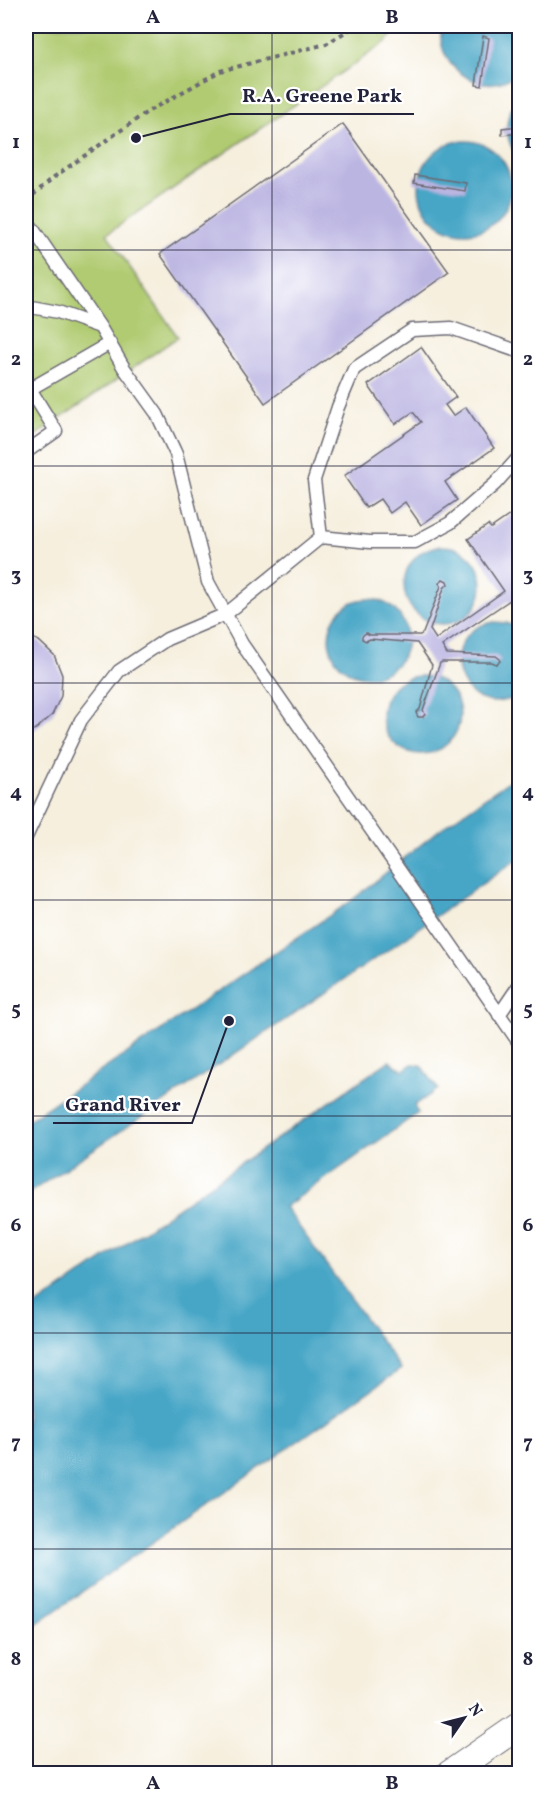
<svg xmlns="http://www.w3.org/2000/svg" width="545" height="1799" font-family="Vollkorn,serif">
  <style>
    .green { fill: #b0cb71; stroke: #697656; stroke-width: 1.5 }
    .water { fill: #47a6c6; stroke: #346480; stroke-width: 1.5 }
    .building { fill: #bbb5e2 }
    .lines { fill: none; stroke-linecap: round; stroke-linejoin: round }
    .lane-casing { stroke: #6c6a74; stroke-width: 15 }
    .street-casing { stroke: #6c6a74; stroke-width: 28 }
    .path { stroke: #6c6a74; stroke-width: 4; stroke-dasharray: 4.5 4.5; stroke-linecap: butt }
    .lane { stroke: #fff; stroke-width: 12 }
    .street { stroke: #fff; stroke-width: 26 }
    .grid { fill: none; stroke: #22223b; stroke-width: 1.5; stroke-opacity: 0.55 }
    .leader { fill: none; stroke: #22223b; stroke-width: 2 }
    .callout-dot { fill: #22223b; stroke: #fff; stroke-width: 2 }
    .callout-label { font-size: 20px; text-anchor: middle; font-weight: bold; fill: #22223b; stroke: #fff; stroke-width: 4.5; stroke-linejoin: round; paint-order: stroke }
    .neatline { fill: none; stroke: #22223b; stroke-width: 2 }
    .grid-label { font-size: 20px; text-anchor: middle; font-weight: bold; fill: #22223b }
  </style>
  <rect width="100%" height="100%" fill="#fff"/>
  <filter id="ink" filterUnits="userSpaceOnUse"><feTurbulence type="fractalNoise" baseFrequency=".0167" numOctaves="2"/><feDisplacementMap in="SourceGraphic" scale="12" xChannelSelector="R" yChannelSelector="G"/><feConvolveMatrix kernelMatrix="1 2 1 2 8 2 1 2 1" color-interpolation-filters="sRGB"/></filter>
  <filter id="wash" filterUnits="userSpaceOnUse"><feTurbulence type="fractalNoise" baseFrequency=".008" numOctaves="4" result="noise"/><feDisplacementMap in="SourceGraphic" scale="24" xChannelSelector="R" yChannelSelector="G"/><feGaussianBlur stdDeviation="1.35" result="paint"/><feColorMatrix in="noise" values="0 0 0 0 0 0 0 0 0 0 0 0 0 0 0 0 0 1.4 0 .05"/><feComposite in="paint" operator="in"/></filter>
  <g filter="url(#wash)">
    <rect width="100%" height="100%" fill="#f6efde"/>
    <path class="green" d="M26 26H399L386 42 107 234 178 337 26 442Z"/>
    <path class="water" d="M442 26H519V70C491 103 432 70 442 26Z
      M519 97V160C504 138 502 118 519 97Z
      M419 187a46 46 0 1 1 92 0a46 46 0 1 1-92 0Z
      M404 585a39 39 0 1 1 78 0a39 39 0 1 1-78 0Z
      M329 638a39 39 0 1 1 78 0a39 39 0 1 1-78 0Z
      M494 622 507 623 519 629V694C514 699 509 700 502 701 461 710 438 646 480 626 484 624 489 623 494 622Z
      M382 715a39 39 0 1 1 78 0a39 39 0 1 1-78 0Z
      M519 774V858L388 950 26 1195V1122L351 901 439 830Z
      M389 1061 403 1070 412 1064 421 1065 438 1089 414 1106 418 1113 285 1207 401 1369 26 1631V1313Z"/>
    <g id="blocks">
      <path class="building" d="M483 36 489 38 482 86 476 85Z
        M343 124 449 272 265 403 160 254Z
        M520 126V133L502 135V128Z
        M415 175 466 183 465 191 414 183Z
        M421 347 456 397 445 405 453 416 466 407 494 448 445 482 457 500 421 525 405 502 390 513 380 499 366 508 344 476 421 422 413 412 395 424 368 385Z
        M520 508V613L510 600 442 646 447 654 496 656 500 659V661L496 664 492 662H442L440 663 423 710 425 714 423 717H418L416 713 420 709 432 665 417 643 370 639 366 641 362 639V636L366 633 370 635H420L423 633 441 586 439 583 443 579 447 581 448 584 444 588 430 630 436 639 504 591 468 539 488 525 491 528Z
        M26 635 39 641 54 655 62 675 61 696 52 715 36 729 26 732Z"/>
    </g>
  </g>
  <g filter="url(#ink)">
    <use href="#blocks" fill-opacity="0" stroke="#6c6a74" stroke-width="1.5"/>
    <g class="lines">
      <defs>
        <path id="lane" d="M26 219 100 327
          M26 306 58 312 100 327 124 368 157 414 176 454 208 582 242 644 520 1044
          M26 382 30 389 110 343
          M26 452 56 431 30 389
          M321 537 314 480 338 407 354 369 412 330 451 328 520 352
          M26 837 81 720 119 671 167 639 226 614 321 537 370 542H415L450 523 495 484 520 456
          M499 1015 520 984"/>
        <path id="street" d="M449 1774 520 1725"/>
      </defs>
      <use href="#lane" class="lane-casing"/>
      <use href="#street" class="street-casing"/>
      <path class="path" d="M26 201 54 177 147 112 220 71 326 44 355 26"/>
      <use href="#lane" class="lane"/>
      <use href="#street" class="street"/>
    </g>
  </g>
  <path class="grid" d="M272 26V1774M26 250H520M26 466H520M26 683H520M26 900H520M26 1116H520M26 1333H520M26 1549H520"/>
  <path class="leader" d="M136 138L230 114H414M229 1021L192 1123H53"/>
  <g class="callout-dot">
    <circle cx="136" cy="138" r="6"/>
    <circle cx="229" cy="1021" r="6"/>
  </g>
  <g class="callout-label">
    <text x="322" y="102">R.A. Greene Park</text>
    <text x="123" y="1111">Grand River</text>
  </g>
  <rect width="545" height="1799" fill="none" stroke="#fff" stroke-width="66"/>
  <g transform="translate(464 1718) rotate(55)" stroke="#ffffff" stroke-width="4.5" paint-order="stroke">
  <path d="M0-4.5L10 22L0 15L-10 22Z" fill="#22223b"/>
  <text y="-9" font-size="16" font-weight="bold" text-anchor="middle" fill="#22223b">N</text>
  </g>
  <rect x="33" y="33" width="479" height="1733" class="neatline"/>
  <g class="grid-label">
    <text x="153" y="23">A</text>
    <text x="392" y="23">B</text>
    <text x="16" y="148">1</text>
    <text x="528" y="148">1</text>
    <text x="16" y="365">2</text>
    <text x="528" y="365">2</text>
    <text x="16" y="581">3</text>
    <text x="528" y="581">3</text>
    <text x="16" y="798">4</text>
    <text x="528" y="798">4</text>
    <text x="16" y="1015">5</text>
    <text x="528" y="1015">5</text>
    <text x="16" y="1231">6</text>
    <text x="528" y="1231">6</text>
    <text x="16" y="1448">7</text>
    <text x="528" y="1448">7</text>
    <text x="16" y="1665">8</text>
    <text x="528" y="1665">8</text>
    <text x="153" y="1789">A</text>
    <text x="392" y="1789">B</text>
  </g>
</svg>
